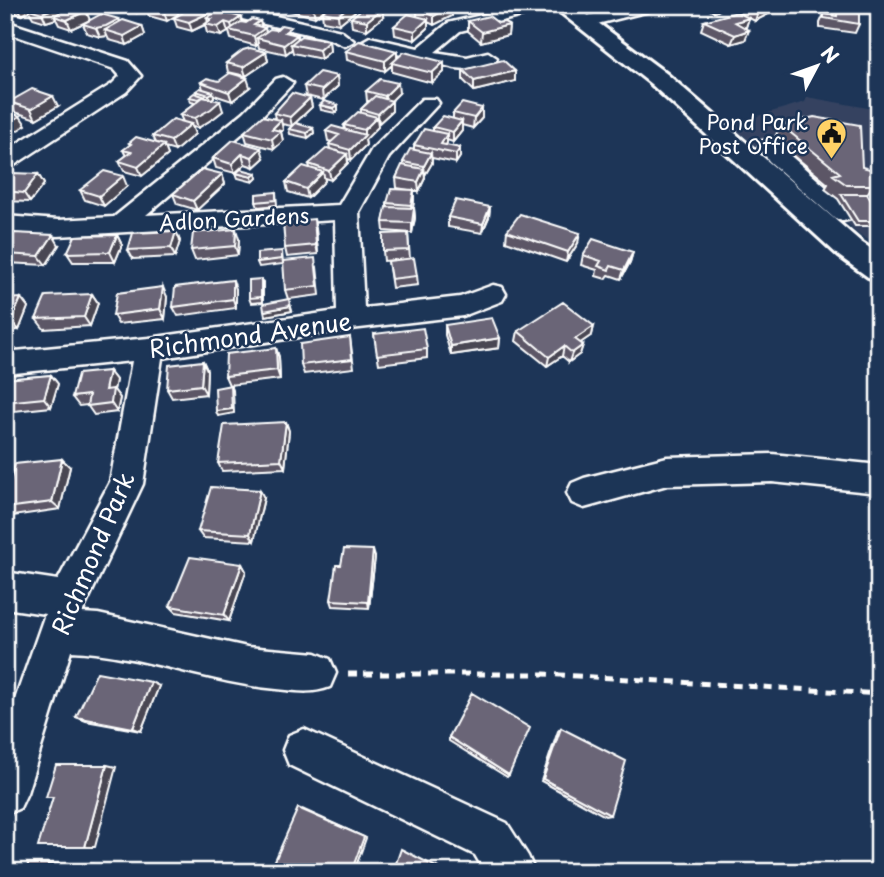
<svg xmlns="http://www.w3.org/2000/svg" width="884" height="877" font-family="'Playpen Sans',sans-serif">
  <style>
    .built { fill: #344361 }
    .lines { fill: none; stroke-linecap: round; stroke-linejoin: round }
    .minor-casing { stroke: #fff; stroke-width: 5 }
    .major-casing { stroke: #fff; stroke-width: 6 }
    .path-far1 { stroke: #fff; stroke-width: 3.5; stroke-dasharray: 5 4.5; stroke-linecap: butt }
    .path { stroke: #fff; stroke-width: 5; stroke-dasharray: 9 7; stroke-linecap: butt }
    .minor { fill: #1d3557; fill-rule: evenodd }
    .major { fill: #1d3557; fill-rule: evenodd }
    .wall { fill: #5b5766; stroke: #fff; stroke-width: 2 }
    .shaded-wall { fill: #4a4753; stroke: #fff; stroke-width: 2 }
    .building { fill: #6a6577; stroke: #fff; stroke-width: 2 }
    .labels { text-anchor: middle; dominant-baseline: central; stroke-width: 5; stroke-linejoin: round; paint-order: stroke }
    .far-poi-label { font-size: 21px; fill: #fff; stroke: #1d3557; text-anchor: end }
    .far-street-label { font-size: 21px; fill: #fff; stroke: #1d3557 }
    .street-label { font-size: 24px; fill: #fff; stroke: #1d3557 }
  </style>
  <rect width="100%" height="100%" fill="#1d3557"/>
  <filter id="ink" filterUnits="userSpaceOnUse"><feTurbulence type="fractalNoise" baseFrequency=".0143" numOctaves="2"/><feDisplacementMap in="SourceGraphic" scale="14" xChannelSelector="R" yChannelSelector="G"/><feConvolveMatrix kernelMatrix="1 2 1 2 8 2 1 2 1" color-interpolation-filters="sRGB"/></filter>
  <g filter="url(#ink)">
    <path class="built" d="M807 97 879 110V245L863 237 730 124 805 102Z"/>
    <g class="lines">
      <defs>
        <path id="minor" d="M197 5H228L341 31 354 41 345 46 329 39 199 9Z
          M523 5H553L551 9 460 31 435 52 467 57 488 52 497 58 495 62 467 69 455 68 364 46 361 42 370 37 418 48 448 23Z
          M630 5H659L657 9 585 27 576 22 579 18Z
          M705 5H723V6L715 11Z
          M5 21 128 61 141 76 126 92 13 166 5 168V151L112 84 120 76 114 69 5 32Z
          M283 77 293 83 258 120 146 215 339 205 372 149 422 99H436L439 103 389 157 359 212 364 308 460 297 493 285 502 287 506 294 502 301 463 316 351 329 162 358 143 484 82 613 98 614 247 647 316 653 330 659 336 673 330 687C312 694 296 691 277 689 207 683 141 654 71 651L27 793 20 808 5 815V728L45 614 5 608V572L58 580 110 482 132 361 5 374V352L149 338 337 311 335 220 58 236 5 232V216L58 220 114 217 244 112 276 79Z
          M770 140 778 141 785 151 851 209 855 214 851 219 843 221 835 219 769 161 759 146 762 141Z
          M772 454 879 465V493L772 482 667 485 584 508 572 503 567 493 572 483 584 478 667 457Z
          M304 729 507 823 528 856 535 872H485L475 855 289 765 283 750 289 735Z"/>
        <path id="major" d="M551 5H574L667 74 861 242 879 254V280L868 277 839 256 651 84Z"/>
      </defs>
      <use href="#minor" class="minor-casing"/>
      <use href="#major" class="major-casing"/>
      <path class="path-far1" d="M876 177H879"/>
      <path class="path" d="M348 674H544L879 694"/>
      <use href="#minor" class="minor"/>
      <use href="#major" class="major"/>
    </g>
    <path class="wall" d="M6 5H64L66 9 90 20 71 29 59 25 56 19 46 22 33 18 29 11 22 15 9 11Z
      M118 5H180L181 9 213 14 246 23 260 21 261 27 266 32 292 34 298 38 329 41 330 51 321 59 293 53 292 49 286 54 259 48 258 44 256 46 231 39 229 32H228L221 36 207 33 205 25 192 31 177 27 174 18 179 15 178 14 167 21 149 16 146 8 137 13 119 8Z
      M264 5H286L279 10 264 6Z
      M289 5H355V11L339 24 323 21 322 12 315 17 290 11Z
      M452 5H479V8L458 12Z
      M452 6V16L434 25 428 22V28L415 40 395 35 394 26 417 17V9Z
      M742 6 774 11 755 21 749 18 746 27 744 28 749 30 745 40 731 44 701 30 704 21 739 13Z
      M837 7 859 24 855 33 820 28V23L824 14 833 15Z
      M383 17 367 30 352 27 351 18Z
      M119 19 120 22 142 26 145 35 127 45 109 40 107 36 100 37 87 33 83 24Z
      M468 21 509 25 508 35 481 42 468 31Z
      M346 51 444 62V72L432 83 392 72V65L385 71 347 60Z
      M266 52 268 61 246 76 228 72 226 63Z
      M463 70 515 71V81L474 91 463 80Z
      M337 76 338 86 323 100 306 96 304 86Z
      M219 81 250 87 232 101 214 95V97L211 99 223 111 214 118 198 128 192 127 195 134 175 151 165 148 168 155 142 176 124 171 119 161 126 156 123 150 130 145 129 143H156L153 136 183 122 180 115 195 103 191 102 189 97 197 94 196 91 203 89 201 82Z
      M366 91 399 93 391 101 392 111 379 123H377L378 127 365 140 366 145 351 160 348 159V163L331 180 324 178 325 181 308 198 288 192 286 182 310 168 309 164 330 149 329 144 332 142 328 141 326 131 345 130 344 125 361 113V109L369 101H367Z
      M310 98 312 107 295 123 313 128 314 133 308 138 290 134 289 129 292 126 282 124 283 130 281 132 283 141 274 149 247 142 244 132 275 119 274 113Z
      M9 102 58 106 36 119 15 112Z
      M320 105 338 110 335 113 321 110Z
      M482 108V118L473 128 462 125V131L453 142 447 140 446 145 460 157 456 163 432 158V163L425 175V178L419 191H414V200L413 208H414L415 218 412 233 384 231 383 222 387 207V203L409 190 397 188 396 178 403 165V162L414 150V145L433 131V127L453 119V113Z
      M781 125 862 167 873 185 867 194 879 213V226H855L838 199 825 189 828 184 774 139Z
      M233 140 264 158 254 167 245 164 235 173 216 168 213 158Z
      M236 173 257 178 253 182 238 178Z
      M38 174 44 184 30 202 5 201V181Z
      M222 174 225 184 197 210 177 204 173 194Z
      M127 186 104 206 85 200 80 190Z
      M276 192 277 205 258 207 256 202Z
      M490 207 489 217 482 233 448 227V217Z
      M316 229 318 254 287 257 285 248Z
      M176 231 180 241 175 257 133 259 128 250Z
      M507 231 578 243 566 262 506 241Z
      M408 233 410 259 417 276 418 285 392 288 388 261 395 260 384 261 383 251Z
      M117 235 122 245 115 262H73L67 253Z
      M239 239 238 255 195 260 191 250Z
      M5 245H59L46 265 6 263 5 262Z
      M282 251 283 264 259 267 257 262Z
      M633 252 630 262 621 279 609 275 606 279 596 276 597 270 581 265 583 255Z
      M317 267 320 295 289 299 292 311 265 316 288 299 285 290Z
      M263 283V302L251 303 249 298Z
      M236 289V308L178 316 173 307Z
      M92 294 98 303 90 326 44 329 36 319Z
      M167 297 165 319 118 324 113 315Z
      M5 299 28 307 19 330 5 331Z
      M445 325 500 338 499 348 451 355 445 335Z
      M594 326 592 335 580 343 583 345 580 354 569 362 562 356 547 366 516 341 518 331Z
      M374 334 427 349V358L379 364Z
      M350 337 354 368 304 374 301 365Z
      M276 348 279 357 280 379 229 385 225 376Z
      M203 361 207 370 206 394 172 398 167 389Z
      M109 371 116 380 114 390 120 398 117 412 94 415 87 405 79 406 72 397Z
      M51 375 58 384 51 407 5 412V379Z
      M286 422 289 431 285 468 222 471 218 463Z
      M70 467 60 509 13 516 5 510V500Z
      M264 498 254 541 203 538 198 531Z
      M375 557 369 608 333 606 331 600 341 565Z
      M242 564 246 571 229 621 176 612 170 606Z
      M159 686 141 731 86 721 76 717Z
      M561 728 610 815 605 816 541 781 558 731Z
      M449 737 509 775 507 777 449 741Z"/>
    <path class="shaded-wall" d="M17 5H40L29 9V11L22 15Z
      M64 5 68 14 54 16 56 19 46 22 42 13Z
      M135 5H147L148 7H146V8L137 13Z
      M175 5H180L182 12 178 11V14L167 21 164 12Z
      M278 5H286L279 10Z
      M317 5H331L315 17 313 8Z
      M350 5H355V11L339 24 338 15Z
      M459 5H479V8L458 12Z
      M770 5H776L774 11 755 21 758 12Z
      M452 6V16L434 25V16Z
      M383 8V17L367 30V21Z
      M86 11 90 20 71 29 67 20Z
      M213 11 215 20 207 18 208 23 192 31 189 22Z
      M241 17 243 26 233 31 231 24Z
      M749 18 746 27 731 32 735 22Z
      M119 19 122 28 105 30 107 36 100 37 96 28Z
      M428 19V28L415 40V31Z
      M260 21 262 30 265 28 267 37 257 38 258 44 256 46 254 36V25Z
      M225 22 228 32 221 36 218 27Z
      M509 25 508 35 481 42 482 32Z
      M142 26 145 35 127 45 124 36Z
      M749 30 745 40 731 44 735 35Z
      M297 35 299 44H291L292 49 286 54 284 45Z
      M329 41 330 51 321 59 319 50Z
      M397 51V60L392 63V65L385 71V61Z
      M266 52 268 61 246 76 243 67Z
      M444 62V72L432 83V73Z
      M515 71V81L474 91V81Z
      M337 76 338 86 323 100 322 90Z
      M247 78 250 87 232 101 229 92Z
      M398 83 399 93 386 106 385 96Z
      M213 92 214 97 210 100 209 95Z
      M53 96 58 106 36 119 31 109Z
      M310 98 312 107 292 126 290 117Z
      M220 101 223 111 214 118 198 128 195 118Z
      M392 101V111L379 123 378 114Z
      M338 105V110L335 113 334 108Z
      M9 106 12 111 5 115V108Z
      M482 108V118L473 128 474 118Z
      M20 116 26 125 5 138V125Z
      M377 117 378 127 365 140 366 145 351 160 350 150 364 136V130Z
      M281 120 283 130 281 132 283 141 274 149 272 139V129Z
      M462 121V131L453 142V132Z
      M191 124 195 134 175 151 171 141Z
      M313 128 314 133 308 138 307 133Z
      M447 134V143L442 151 441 144Z
      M164 145 168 155 142 176 138 167Z
      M261 148 264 158 254 167 252 157Z
      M460 148V157L456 163V154Z
      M431 153 432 163 425 175 424 166Z
      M242 154 245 164 235 173 232 164Z
      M347 154 348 163 331 180 329 171Z
      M424 169 425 178 419 191 418 182Z
      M323 172 325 181 308 198 306 189Z
      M256 173 257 178 253 182 252 177Z
      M38 174 44 184 30 202 24 193Z
      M222 174 225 184 197 210 193 201Z
      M123 176 127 186 104 206 99 196Z
      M414 190V200L412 214 411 205Z
      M490 207 489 217 482 233 483 224Z
      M414 208 415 218 412 233V223Z
      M314 219 316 229 318 254 316 245Z
      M236 229 239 239 238 255 235 246Z
      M176 231 180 241 175 257 171 248Z
      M580 233 578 243 566 262 568 252Z
      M53 235 59 245 46 265 39 256Z
      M117 235 122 245 115 262 110 252Z
      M633 252 630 262 621 279 624 270Z
      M261 279 263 283V302L261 297Z
      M233 280 236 289V308L233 299Z
      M163 287 167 297 165 319 160 309Z
      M92 294 98 303 90 326 84 317Z
      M21 298 28 307 19 330 11 321Z
      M290 306 292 311 265 316 264 311Z
      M594 326 592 335 573 348 575 339Z
      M500 338 499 348 451 355V346Z
      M583 345 580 354 569 362 572 353Z
      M564 346 562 356 547 366 549 357Z
      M276 348 279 357 280 379 277 370Z
      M203 361 207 370 206 394 201 385Z
      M109 371 116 380 114 390 120 398 117 412 111 403 105 390Z
      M51 375 58 384 51 407 44 398Z
      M231 385 233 390 234 413 218 416 216 411Z
      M286 422 289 431 285 468 281 460Z
      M62 459 70 467 60 509 52 502Z
      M260 490 264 498 254 541 250 534Z
      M373 550 375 557 369 608 368 602Z
      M242 564 246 571 229 621 224 615Z
      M151 682 159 686 141 731 133 728Z
      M107 765 116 767 95 847H85Z
      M302 809 366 838 354 872H351Z
      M83 864H93L91 872H81Z"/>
    <path class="building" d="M37 5H63L42 13 29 9Z
      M150 5H175L164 12 146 7Z
      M188 5H190L213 11 189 22 174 18 182 13 178 11Z
      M301 5H317L313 8Z
      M330 5H350L338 15 322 12Z
      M366 5 383 8 367 21 351 18Z
      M425 5H449L452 6 434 16 417 9Z
      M743 5H770L758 12Z
      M70 6 86 11 67 20 54 16Z
      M837 7 859 10V24L824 18V14L837 16Z
      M217 11 241 17 231 24 225 22 218 27 205 24 212 19 207 18Z
      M737 12 749 18 735 22 749 30 735 35 704 21Z
      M101 14 119 19 106 26 96 28 83 24Z
      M408 14 428 19 415 31 394 26Z
      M489 16 498 23 504 22 509 25 482 32 468 21Z
      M252 19 260 21 254 25 265 28 254 36 229 30 241 22 246 23Z
      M123 20 142 26 124 36 105 30Z
      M281 25 291 27 285 32 297 35 284 45 257 38 270 29 276 30Z
      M301 36 329 41 319 50 291 44Z
      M359 41 397 51 385 61 346 51Z
      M250 48 266 52 243 67 226 63 243 50Z
      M404 52 444 62 432 73 392 63Z
      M503 60 515 71 474 81 463 70Z
      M319 72 337 76 322 90 304 86Z
      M230 73 247 78 229 92 201 82 207 78 219 81Z
      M380 79 398 83 385 96 366 91Z
      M200 88 213 92 209 95 196 91Z
      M32 89 53 96 31 109 9 102Z
      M194 93 206 97H203L199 99 189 97Z
      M292 93 310 98 290 117 274 113Z
      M375 96 392 101 378 114 361 109Z
      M203 97 220 101 211 109 195 118 180 115Z
      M324 101 338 105 334 108 320 105Z
      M462 103 482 108 474 118 453 113Z
      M5 111 20 116 5 125Z
      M358 112 377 117 364 130 344 125Z
      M262 116 281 120 272 129 281 131 272 139 244 132Z
      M443 116 462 121 453 132 433 127Z
      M814 117 860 125 862 167 870 169 873 185H847L833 175 840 173 781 125Z
      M173 119 191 124 171 141 153 136Z
      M295 123 313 128 307 133 289 129Z
      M332 126 365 135 350 150 329 144 339 135 326 131Z
      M424 129 447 134 441 144 460 148 456 154 414 145Z
      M136 137 164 145 138 167 119 161 131 152 123 150 131 144 129 143Z
      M233 140 261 148 252 157 242 154 232 164 213 158Z
      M327 148 347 154 329 171 309 164Z
      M410 149 431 153 424 166 403 162Z
      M402 165 424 169 418 182 396 178Z
      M303 166 323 172 306 189 286 182Z
      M202 169 222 174 193 201 173 194Z
      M241 169 256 173 252 177 236 173Z
      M104 171 123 176 99 196 80 190Z
      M12 173 38 174 24 193 5 191V181Z
      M391 189 414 190 411 205 387 203Z
      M276 192V200L256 202V194Z
      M841 194H867L879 213V221H858Z
      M456 200 490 207 483 224 448 217Z
      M386 207 414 208 412 223 383 222Z
      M520 214 580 233 568 252 507 231Z
      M314 219 316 245 285 248 283 222Z
      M236 229 235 246 191 250 193 233Z
      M176 231 171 248 128 250 133 233Z
      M14 233 53 235 39 256 5 254V245Z
      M408 233 409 250 383 251V234Z
      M117 235 110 252 67 253 75 236Z
      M593 239 633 252 624 270 611 266 609 270 598 266 601 261 583 255Z
      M282 251V259L257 262V253Z
      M315 258 318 286 285 290 283 261Z
      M414 258 417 276 391 279 388 261Z
      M261 279V297L249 298V280Z
      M233 280V299L173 307 175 287Z
      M163 287 160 309 113 315 117 293Z
      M92 294 84 317 36 319 46 296Z
      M21 298 11 321H5V299Z
      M289 299 290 306 264 311 263 304Z
      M563 302 594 326 575 339 583 345 572 353 564 346 549 357 518 331Z
      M492 318 500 338 451 346 445 325Z
      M423 328 427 349 377 355 374 334Z
      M350 337 352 359 301 365 300 344Z
      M276 348 277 370 225 376 226 354Z
      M203 361 201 385 167 389 169 365Z
      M109 371 105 390 113 389 111 403 87 406 89 395 72 397 78 374Z
      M51 375 44 398 5 402V379Z
      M231 385 232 409 216 411 215 388Z
      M286 422 281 460 218 463 224 425Z
      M62 459 52 502 5 508V500L15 464Z
      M211 487 260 490 250 534 198 531Z
      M344 549 373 550 368 602 331 600 336 565H341Z
      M190 557 242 564 224 615 170 606Z
      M97 672 151 682 133 728 76 717Z
      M472 693 530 728 509 775 449 737Z
      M561 728 626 761 610 815 543 779Z
      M56 765H107L85 847H38L53 797H46Z
      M298 808 364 837 351 872H287L273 865Z
      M401 849 446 872H393Z
      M28 864H83L81 872H26Z"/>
  </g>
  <defs>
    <symbol id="civic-pin" viewBox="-11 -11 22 30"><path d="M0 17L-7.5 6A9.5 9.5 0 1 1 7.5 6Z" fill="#ffd166" stroke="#1d3557"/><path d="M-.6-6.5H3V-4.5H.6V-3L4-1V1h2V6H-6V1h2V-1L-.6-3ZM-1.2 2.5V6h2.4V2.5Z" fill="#111"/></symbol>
  </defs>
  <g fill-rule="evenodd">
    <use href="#civic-pin" x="814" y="116" width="35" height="47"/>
  </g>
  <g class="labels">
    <g class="far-poi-label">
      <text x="808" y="121">Pond Park<tspan x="808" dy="24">Post Office</tspan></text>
    </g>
    <g class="far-street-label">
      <text transform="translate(234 218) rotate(-3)">Adlon Gardens</text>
    </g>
    <g class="street-label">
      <text transform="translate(250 334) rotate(-8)">Richmond Avenue</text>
      <text transform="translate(92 553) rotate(-67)">Richmond Park</text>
    </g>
  </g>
  <rect width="884" height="877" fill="none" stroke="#1d3557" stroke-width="28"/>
  <rect x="14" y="14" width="856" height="849" fill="none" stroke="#fff" stroke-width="2.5" filter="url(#ink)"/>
  <g transform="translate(817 66) rotate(49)" stroke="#1d3557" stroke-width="5" paint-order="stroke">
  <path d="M0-5L12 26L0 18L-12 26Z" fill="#ffffff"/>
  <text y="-10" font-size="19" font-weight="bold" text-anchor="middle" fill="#ffffff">N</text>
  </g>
</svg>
